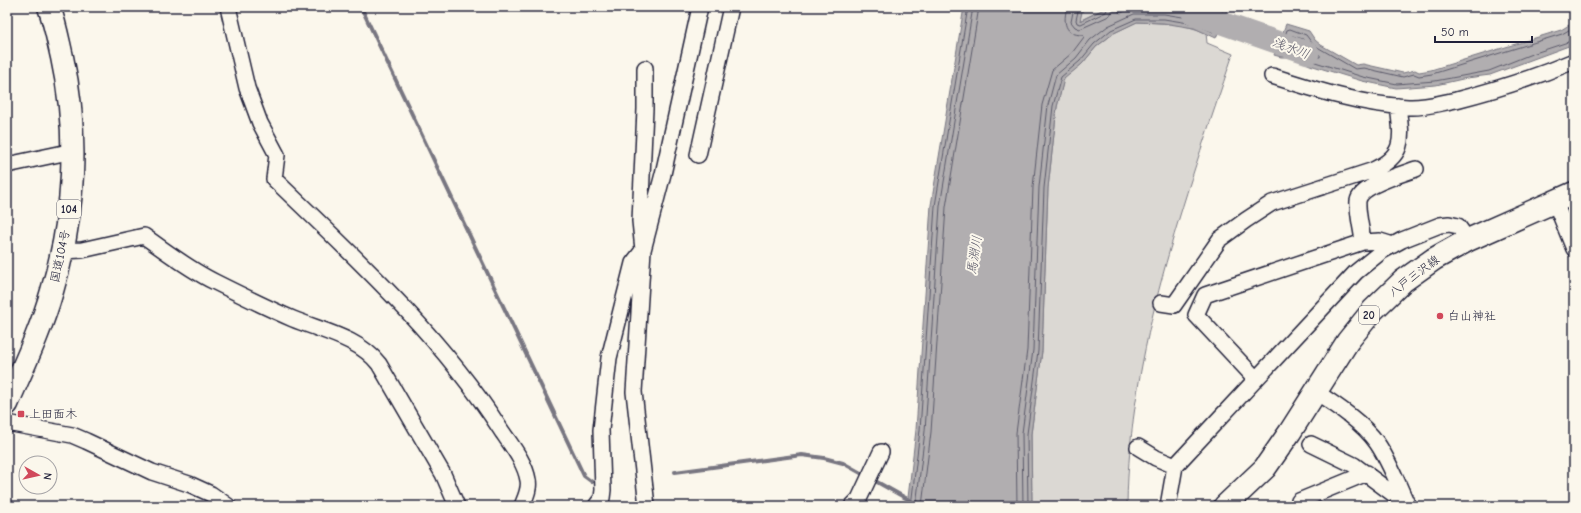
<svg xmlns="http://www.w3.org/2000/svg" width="1581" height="513" font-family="'Comic Neue','Klee One',sans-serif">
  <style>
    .green { fill: #dbd8d3; stroke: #7e7d87 }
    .water { fill: #b1aeb0; stroke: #787681 }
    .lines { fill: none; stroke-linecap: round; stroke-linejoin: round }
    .shore { stroke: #5b5a6a; stroke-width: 1 }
    .stream { stroke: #787681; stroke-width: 4 }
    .river { stroke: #b1aeb0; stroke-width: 23 }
    .minor-casing { stroke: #22223b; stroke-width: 18 }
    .primary-casing { stroke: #22223b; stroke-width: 25 }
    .trunk-casing { stroke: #22223b; stroke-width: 25 }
    .minor { stroke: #fbf7ec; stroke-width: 15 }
    .primary { stroke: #fbf7ec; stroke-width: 22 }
    .trunk { stroke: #fbf7ec; stroke-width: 22 }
    .poi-dot { fill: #d1495b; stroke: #fbf7ec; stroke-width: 1.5 }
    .labels { text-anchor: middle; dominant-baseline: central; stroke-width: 4; stroke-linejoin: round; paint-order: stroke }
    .shield { fill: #fbf7ec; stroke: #636270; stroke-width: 1 }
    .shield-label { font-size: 11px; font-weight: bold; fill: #22223b }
    .street-label { font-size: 12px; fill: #22223b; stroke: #fbf7ec }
    .poi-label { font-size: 12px; fill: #22223b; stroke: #fbf7ec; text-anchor: start }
    .water-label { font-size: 13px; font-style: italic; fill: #545364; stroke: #fbf7ec }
  </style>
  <rect width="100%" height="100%" fill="#fbf7ec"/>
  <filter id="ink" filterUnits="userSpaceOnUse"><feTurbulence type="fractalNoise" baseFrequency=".025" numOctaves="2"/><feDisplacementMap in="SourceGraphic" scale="8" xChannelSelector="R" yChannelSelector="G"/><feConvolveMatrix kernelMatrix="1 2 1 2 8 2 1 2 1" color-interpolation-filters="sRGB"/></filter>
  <g filter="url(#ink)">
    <path class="green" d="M1083 7H1108L1079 21Z
      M1137 22C1160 23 1185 23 1206 33L1207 43 1233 54C1184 200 1129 351 1127 506H1032L1031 434 1042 351 1048 188 1057 107 1064 78 1082 64 1096 47 1114 33Z"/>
    <path class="water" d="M964 7H1083L1080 21 1108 7H1228L1216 38 1194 28 1163 23 1137 22 1114 33 1096 47 1082 64 1064 79 1057 107 1048 188 1042 351 1031 434 1032 506H907L916 430 931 205Z
      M1574 22V44L1490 75 1467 78 1436 85 1396 88 1362 81 1310 65 1292 57H1281L1274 55 1286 24 1309 31 1315 40 1321 45 1356 65 1363 64 1403 73 1415 70 1419 72 1431 70 1561 30Z"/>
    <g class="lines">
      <path class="shore" d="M1074 7 1071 22 1075 27 1080 29 1109 16 1112 12 1113 7
        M1079 7 1076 20 1077 23 1081 24 1106 12 1108 7
        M1119 7V12L1121 13C1126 11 1130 8 1135 8 1154 5 1189 10 1207 17L1212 7
        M1574 27 1562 34 1432 74 1419 76 1414 74 1403 77 1364 68 1355 69 1319 48 1312 43 1306 35 1290 29 1287 30 1280 51 1282 53H1293L1312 61 1363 77 1397 84 1435 81 1489 71 1529 55 1574 40
        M1293 36 1303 39 1309 47 1320 55V57H1314L1303 51 1288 47 1287 45 1290 37Z
        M911 506 920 430 935 206 968 7
        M916 506 925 431 940 206 973 7
        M922 506 931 432 946 207 979 7
        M1017 506 1016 433 1027 350 1033 187 1042 105 1052 70 1072 53 1084 37 1083 35C1064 35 1063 22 1067 7
        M1023 506 1022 433 1033 350 1039 187 1048 105 1056 75 1076 58 1090 40 1108 26 1134 14H1164L1195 19 1210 25 1218 7
        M1028 506 1027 434 1038 351 1044 188 1053 106 1061 77 1080 61 1094 44 1111 30 1136 19H1164L1195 24 1213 32 1224 7"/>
      <path class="stream" d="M361 7 584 476 592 482
        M675 472 802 455 824 458 843 463 911 501"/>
      <path class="river" d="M1193 13 1308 53"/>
      <defs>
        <path id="minor" d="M228 7 247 88 260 123 277 155 274 179C355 257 440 335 501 430 511 445 525 462 528 480 530 489 525 498 522 506
          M1272 76C1316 90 1363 105 1408 107 1425 108 1440 103 1456 100 1496 90 1536 77 1574 61
          M698 155 731 7
          M7 165 73 151
          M1555 202 1574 249
          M1363 242C1362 230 1357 213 1358 201 1360 186 1402 174 1416 169
          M62 251 82 250 144 236C167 252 190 270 215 282 241 295 267 308 293 319 322 331 359 338 379 364L443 474 457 506
          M1161 303 1174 305 1220 239 1246 220 1272 203 1371 171C1406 156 1402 139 1398 106
          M1256 379 1196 315 1205 295 1363 242 1380 241 1393 245
          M1316 392C1336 405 1363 423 1377 443 1390 462 1398 485 1408 506
          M7 423 72 435 86 441 152 472 189 484 211 494 228 506
          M1311 444 1354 465 1404 502
          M1138 447 1156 458 1175 466
          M1299 501 1367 473
          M596 506 602 498 603 490 601 430 609 358 633 263 643 250 640 221 645 109V68
          M647 506 634 392 643 250 663 174 700 7
          M852 506 859 499 881 452
          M1168 506 1175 466 1356 272 1382 251 1402 240 1440 225 1449 224 1458 226 1468 240"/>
        <path id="primary" d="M1225 506 1265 468 1290 432 1348 341 1373 310 1403 281 1434 259 1468 240 1574 193"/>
        <path id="trunk" d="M7 404C23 367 41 330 52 291 75 215 79 134 62 57 58 40 55 23 49 7"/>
      </defs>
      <use href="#minor" class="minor-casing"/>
      <use href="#primary" class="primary-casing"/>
      <use href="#trunk" class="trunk-casing"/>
      <use href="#minor" class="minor"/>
      <use href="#primary" class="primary"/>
      <use href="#trunk" class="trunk"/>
    </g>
  </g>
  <g class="poi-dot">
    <circle cx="1440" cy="316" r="4"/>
    <rect x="17" y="410" width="8" height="8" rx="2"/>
  </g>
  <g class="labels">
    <g class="shield">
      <rect x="57" y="200" width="24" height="18" rx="3"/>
      <rect x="1359" y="306" width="20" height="18" rx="3"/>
    </g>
    <g class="shield-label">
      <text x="69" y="209">104</text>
      <text x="1369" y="315">20</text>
    </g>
    <g class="street-label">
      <text transform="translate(60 256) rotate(-78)">国道104号</text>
      <text transform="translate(1414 276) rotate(-37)">八戸三沢線</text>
    </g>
    <g class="poi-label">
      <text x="1448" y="316">白山神社</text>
      <text x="29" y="414">上田面木</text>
    </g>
    <g class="water-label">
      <text transform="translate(1291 48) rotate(20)">浅水川</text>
      <text transform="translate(974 255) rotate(-81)">馬淵川</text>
    </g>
  </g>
  <rect width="1581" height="513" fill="none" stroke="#fbf7ec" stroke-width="24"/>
  <rect x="12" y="12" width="1557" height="489" fill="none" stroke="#22223b" stroke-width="1.5" filter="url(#ink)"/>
  <g transform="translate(38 475) rotate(98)"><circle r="19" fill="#fbf7ec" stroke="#a4a2a5"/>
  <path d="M0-3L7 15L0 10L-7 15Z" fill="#d1495b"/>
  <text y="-6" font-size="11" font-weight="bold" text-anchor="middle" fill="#22223b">N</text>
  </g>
  <path d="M1435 36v6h97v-6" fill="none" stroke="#22223b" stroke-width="2"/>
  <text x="1441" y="36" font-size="12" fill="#22223b" stroke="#fbf7ec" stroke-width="3" paint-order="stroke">50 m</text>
</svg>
